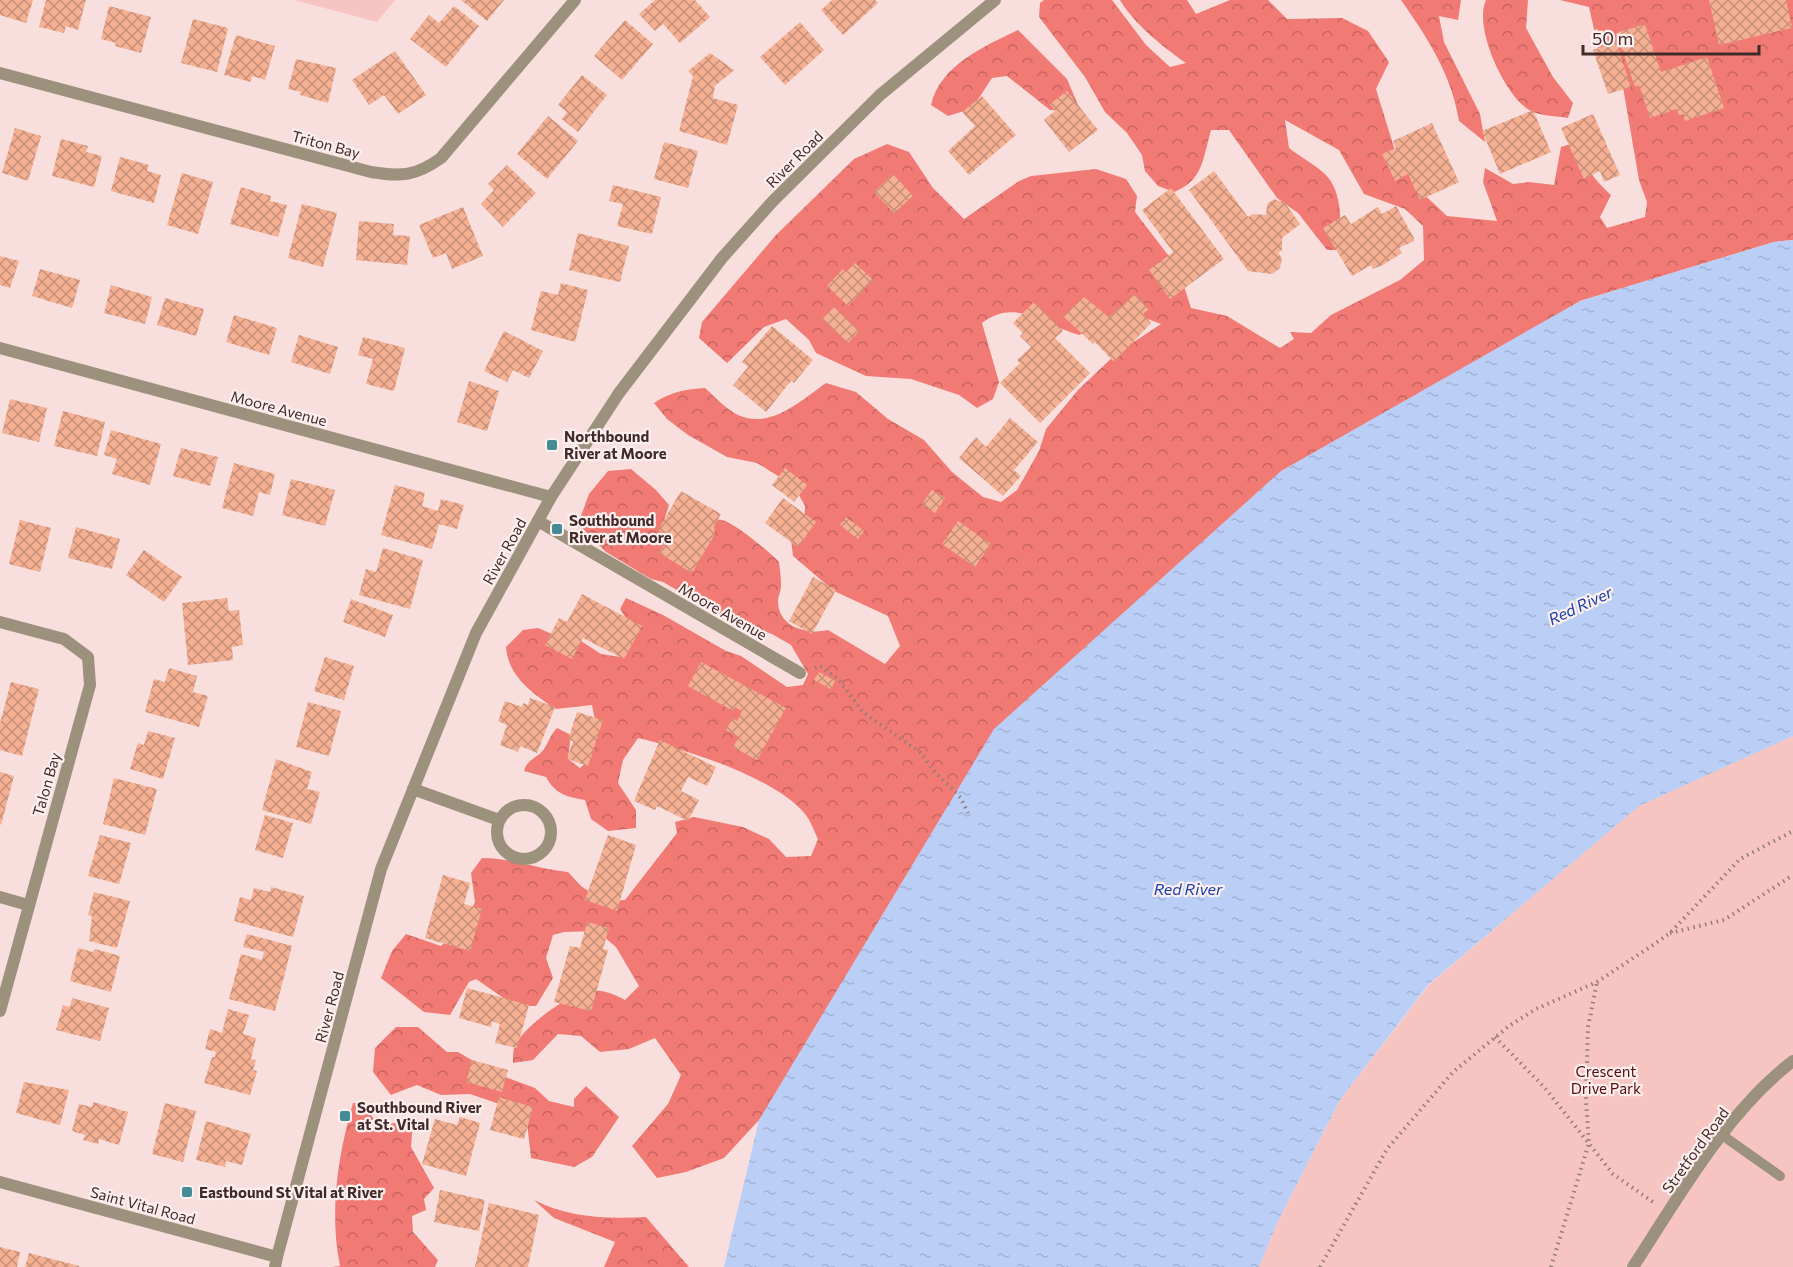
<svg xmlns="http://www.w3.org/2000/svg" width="1793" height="1267" font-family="Commissioner,sans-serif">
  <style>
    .forest { fill: url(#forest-crowns) }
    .park { fill: #f7c5c1 }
    .water { fill: url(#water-ripples) }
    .building { fill: url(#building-cross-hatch) }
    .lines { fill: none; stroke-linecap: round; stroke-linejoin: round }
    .path { stroke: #947c7a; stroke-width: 4; stroke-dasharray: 1.5 4.5; stroke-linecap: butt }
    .service { stroke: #9b917d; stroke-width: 10 }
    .minor { stroke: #9b917d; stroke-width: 12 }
    .tertiary { stroke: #9b917d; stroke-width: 12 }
    .poi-dot { fill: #448b93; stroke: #fcefee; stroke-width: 2 }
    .labels { text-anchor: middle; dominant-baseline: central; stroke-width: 4.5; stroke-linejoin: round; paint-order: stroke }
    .street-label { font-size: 15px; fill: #412a28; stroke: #fcefee }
    .poi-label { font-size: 15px; font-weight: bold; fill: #412a28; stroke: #fcefee; text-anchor: start }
    .park-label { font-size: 15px; fill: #570b0f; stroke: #fcefee }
    .water-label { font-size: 16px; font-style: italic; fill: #1840ad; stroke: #fcefee }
  </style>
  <defs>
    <pattern id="forest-crowns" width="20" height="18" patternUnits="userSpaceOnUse" patternTransform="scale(1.5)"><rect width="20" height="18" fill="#f27a74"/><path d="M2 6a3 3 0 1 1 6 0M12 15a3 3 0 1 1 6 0" fill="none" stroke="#c6645f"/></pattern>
    <pattern id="water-ripples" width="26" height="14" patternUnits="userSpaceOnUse" patternTransform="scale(1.5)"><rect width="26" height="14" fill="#bbcff6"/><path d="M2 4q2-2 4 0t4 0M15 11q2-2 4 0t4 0" fill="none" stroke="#a2b2d3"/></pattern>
    <pattern id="building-cross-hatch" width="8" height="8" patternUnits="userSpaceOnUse" patternTransform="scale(1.5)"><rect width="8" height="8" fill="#f4b093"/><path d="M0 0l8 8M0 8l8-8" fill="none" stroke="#c78f78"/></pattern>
  </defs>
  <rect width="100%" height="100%" fill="#f8dfdd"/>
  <path class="forest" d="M1044 0H1112L1146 45 1170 67 1186 63C1163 47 1134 24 1120 0H1187L1196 14 1230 0H1268L1287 19 1342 18 1368 31 1389 62 1376 89 1396 154 1416 187 1447 216 1497 221 1483 182 1485 168 1513 184 1529 182 1554 185 1561 147 1580 141C1585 168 1591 176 1611 195L1600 217 1607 228 1645 217 1647 202 1639 180 1623 87 1599 51 1589 7 1560 0H1793V240L1774 242 1580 301 759 1120 724 1158 686 1172 657 1178 632 1146 668 1104 681 1075 655 1038 629 1049 600 1052 581 1036 558 1034 533 1060 513 1063C513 1058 513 1050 515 1045 525 1026 568 994 589 991 603 989 613 994 625 1000L639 986 616 947 597 931 564 932 553 935 546 958 553 978 536 1006H515L476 979 469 982 450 1015 424 1012 381 978 392 951 406 934 441 946 463 926 475 902 471 873 482 858C512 858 538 869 568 872L581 886 604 902 625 900 677 833 675 822 694 817 743 827 769 839 786 857 811 856 818 839C814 831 811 821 805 814 775 777 684 749 638 738L623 760 618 783 636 810V828L608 831 591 819 585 800C567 797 555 794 546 777L524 771C527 759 538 758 544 749 549 741 550 736 557 728L571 735 568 759 580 768 591 758 595 720 592 705 556 709C533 694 508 676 506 647L523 630 538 628 559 637 578 639 601 654 621 657 629 623 620 609 626 598 663 615 726 651 741 656 787 687 803 685 808 674 791 645 772 634 723 617 663 582 651 579 606 552 578 524 589 494 608 471 631 469 656 490 669 505 661 530C679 526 703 516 722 520 733 522 770 552 779 562 780 570 781 578 781 586 781 591 778 596 778 600 777 627 807 635 828 630L885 664 900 646 888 616 834 591 793 556 791 539 804 526 805 506 794 486 757 463 727 457 688 435 667 419 654 403C670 392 686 389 705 388 715 397 726 409 738 415 770 430 802 400 826 383L856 392 888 419 924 440 952 472 983 497 1001 502 1017 490 1039 451 1046 429 1078 390 1117 353 1161 324 1129 312 1079 335C1044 325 1016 297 982 323L999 382 993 399 977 408 959 395 911 379 866 376 816 353 809 340 786 319 764 327 727 363 699 338 702 322 776 235 854 159 887 144 909 152 933 188 964 219 1019 181 1031 176 1096 169 1126 179 1137 196 1135 212 1178 268 1191 308 1227 316 1280 348 1294 339 1290 332 1311 333 1331 315 1400 280 1424 260 1423 226 1405 209 1364 194 1339 150 1285 120 1289 148C1300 157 1322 168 1330 180 1343 199 1341 228 1338 250H1327L1298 213 1277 198 1229 130H1211C1203 158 1203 181 1174 192L1158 186 1145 171 1142 155 1127 133 1105 112 1085 77 1039 17 1040 3Z
    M1401 0H1461L1458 20 1439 16 1444 42 1480 114 1485 142 1459 121C1451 73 1428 39 1401 0Z
    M1486 0H1528L1526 28 1553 77 1573 103 1568 118C1557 116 1541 116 1531 111 1505 98 1473 27 1486 0Z
    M1018 30 1067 79 1081 112 1050 110 1007 76 992 78 977 101 980 106 948 116 931 105C940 65 985 46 1018 30Z
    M396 1027H418L447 1052H458L494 1073 535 1088 549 1101 574 1107V1099L586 1086 619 1117 592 1157 574 1167 531 1158 527 1123 508 1107 470 1094 441 1095 417 1085 391 1095 373 1072 375 1048Z
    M353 1103H363L378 1125 413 1121 411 1147 434 1188 424 1199 426 1210 412 1216 413 1232 438 1260 435 1267H332L340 1266C329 1212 338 1155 353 1103Z
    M534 1200C569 1218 608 1219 646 1217L689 1267H604L615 1242 554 1218Z"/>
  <path class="park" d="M294 0H395L377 22Z
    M1793 736V1267H1259L1277 1223 1340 1100 1429 985 1639 805Z"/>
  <path class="water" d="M1793 240V736L1639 806 1428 985 1340 1100 1277 1223 1259 1267H724L759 1120 994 729 1281 471 1580 301 1774 242Z"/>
  <path class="building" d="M0 0H33L26 23 0 15Z
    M46 0H86L78 30 66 26 64 33 39 27Z
    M461 0H504L487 21Z
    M655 0H695L710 17 680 43 663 24 655 31 639 14Z
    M832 0H875L878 3 843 35 821 10Z
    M1709 0H1786L1792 28 1719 45Z
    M109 6 151 17 141 53 115 46 116 43 101 39Z
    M454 6 479 26 446 67 410 39 429 15 439 23Z
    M193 19 228 28 217 72 181 63Z
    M625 20 653 44 622 80 594 56Z
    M800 22 824 50 785 85 760 57Z
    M1645 24 1661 72 1707 57 1724 108 1685 121 1683 114 1679 115 1676 109 1650 118 1639 85 1635 87 1616 33Z
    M236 35 275 46 265 80 252 76 251 82 224 75Z
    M1616 42 1631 87 1608 94 1593 50Z
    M395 51 426 95 398 114 384 95 369 105 352 80Z
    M710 53 734 70 715 86 713 98 738 105 727 145 679 131 693 76 688 71Z
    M296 59 336 68 328 103 300 95 301 92 288 89Z
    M582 75 607 95 578 132 562 119 567 112 558 105Z
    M1067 91 1098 130 1069 152 1044 120 1055 111 1050 104Z
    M982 96 1016 135 969 175 948 151 975 126 962 112Z
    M1533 110 1551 152 1500 174 1482 131Z
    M1593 114 1620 175 1604 182 1600 171 1584 179 1561 128Z
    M548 116 578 141 547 179 517 154Z
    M1432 123 1459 182 1420 200 1408 174 1395 181 1382 154 1396 148 1393 141Z
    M15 128 41 136 28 181 2 173Z
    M61 139 88 146 86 152 102 156 94 187 52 176Z
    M664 142 698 151 688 188 654 179Z
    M120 157 149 165 147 171 161 175 154 203 111 191Z
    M507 165 536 193 503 227 481 204 494 190 488 184Z
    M1214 171 1248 217 1253 214 1266 215 1267 204 1274 199 1285 203 1300 224 1282 238V250L1278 253 1282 258 1280 268 1272 274 1248 271 1189 190Z
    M182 173 213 182 198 234 167 225Z
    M893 174 913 196 894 213 874 192Z
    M613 185 661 197 652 234 617 226 623 204 609 201Z
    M241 187 271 196 270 201 287 205 278 237 230 224Z
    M1171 188 1224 259 1170 299 1149 270 1173 252 1142 210Z
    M302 204 337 213 323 267 288 258Z
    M1396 206 1414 238V241L1399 248 1402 253 1383 265 1373 269 1371 265 1352 276 1323 228 1345 215 1351 224 1378 207 1382 214Z
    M463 207 483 256 452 269 446 253 433 258 419 225Z
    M359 221 394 224 393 235 410 236 407 265 356 260Z
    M578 233 629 246 620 282 569 270Z
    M0 256 19 261 10 288 0 285Z
    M855 263 873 280 848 306 827 286 843 269 846 272Z
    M40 269 80 280 72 308 32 296Z
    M561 283 588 290 575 342 531 330 541 291 558 295Z
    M111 285 152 297 145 324 104 313Z
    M1135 294 1149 309 1143 314 1151 323 1114 362 1095 342 1093 344 1063 316 1084 297 1109 317Z
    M165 298 204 309 196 336 157 325Z
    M1034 302 1063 331 1055 338 1090 373 1040 423 1000 383 1020 363 1017 360 1031 347 1020 336 1023 333 1013 323Z
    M834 307 859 331 848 343 822 319Z
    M234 315 277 328 269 355 226 342Z
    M772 326 813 360 794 383 791 381 766 412 733 385 748 367 742 362Z
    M504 331 543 351 529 378 513 370 507 382 484 371Z
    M299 335 338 347 330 374 291 362Z
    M363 337 405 348 394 391 366 384 373 359 358 355Z
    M469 381 499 391 487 431 457 422Z
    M10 399 47 408 39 442 2 433Z
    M63 411 105 422 97 456 54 446Z
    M1010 418 1038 442 1014 470 1021 476 1003 496 959 458 976 437 986 447Z
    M111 430 161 444 150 485 112 474 117 459 104 455Z
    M181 448 218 457 210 486 173 476Z
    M234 463 275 474 270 495 259 492 253 516 222 508Z
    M785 468 807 485 794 502 772 485Z
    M291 479 335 490 325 526 282 515Z
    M395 485 425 493 422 506 438 511 441 499 464 505 457 529 439 524 432 549 381 535Z
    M932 490 945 498 935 513 922 504Z
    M681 491 721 514 714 526 715 534 692 573 659 553 669 536 658 530Z
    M783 498 816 522 798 547 765 523Z
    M846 517 864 531 858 539 840 525Z
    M20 520 51 528 40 572 9 564Z
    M958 521 991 544 975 567 942 544Z
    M76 527 120 539 112 569 68 558Z
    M383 548 423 560 410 609 359 595 366 569 376 572Z
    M144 550 182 577 164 602 126 575Z
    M813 577 836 590 812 634 789 621Z
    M582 594 642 626 624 659 583 638 572 659 545 645 559 618 567 622Z
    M227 598 229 611 239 610 243 645 232 647 233 660 188 665 182 603Z
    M351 599 393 615 385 637 343 622Z
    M325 657 354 666 344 700 314 691Z
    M701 662 786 708 757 760 733 747 739 737 726 730 732 718 737 721 742 711 735 707 733 711 688 686Z
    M169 668 197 676 193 692 208 696 199 727 145 712 154 679 165 682Z
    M819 672 835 681 831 689 814 680Z
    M11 682 39 689 22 756 0 750V723Z
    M530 698 555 707 537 753 520 746 518 752 500 745 507 725 498 721 505 701 522 707 523 703 528 705Z
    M308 702 341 711 329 756 296 747Z
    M577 712 603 720 588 766 567 759 573 741 568 740Z
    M148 731 175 738 163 779 130 769 138 743 144 745Z
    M660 740 716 767 707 786 688 777 681 791 699 800 688 821 657 806 655 810 634 801Z
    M276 759 312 772 307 789 320 792 311 824 262 810Z
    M0 772 14 776 1 825 0 824Z
    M114 778 157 789 145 835 103 824Z
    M265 815 293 823 283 858 255 850Z
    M100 835 131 843 119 884 88 876Z
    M608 835 636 845 617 911 585 900Z
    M443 875 470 883 464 904 482 909 470 951 425 938Z
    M271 887 304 896 293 937 234 921 240 897 251 900 254 888 270 892Z
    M94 892 130 901 117 948 89 941 92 916 88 915Z
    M587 922 609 928 603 949 608 950 591 1011 554 1002 570 946 580 948Z
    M247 934 292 946 275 1011 229 999 241 954 262 960 264 952 243 947Z
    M78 948 93 952 95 949 120 956 111 992 70 981Z
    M467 988 529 1005 517 1048 495 1043 500 1024 492 1021 491 1027 459 1018Z
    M72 998 109 1008 100 1041 56 1030 63 1005 70 1007Z
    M228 1009 249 1015 243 1034 256 1038 251 1059 256 1060 253 1070 257 1071 250 1095 204 1083 212 1057H215L216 1052 205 1049 210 1029 222 1033Z
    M472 1060 508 1070 502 1092 466 1082Z
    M24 1082 69 1090 60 1125 16 1113Z
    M499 1097 533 1107 524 1139 490 1130Z
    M93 1102 128 1112 119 1145 99 1139 98 1144 83 1140 85 1135 72 1131 79 1104 92 1107Z
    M165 1103 196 1111 183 1162 152 1154Z
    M460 1117 480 1123 466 1176 422 1164 435 1119 457 1125Z
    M206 1121 251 1134 242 1165 226 1161 225 1167 196 1160Z
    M440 1190 485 1200 479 1231 434 1222Z
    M489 1203 539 1215 528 1267H475Z
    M0 1247 20 1252 17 1267H0Z
    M29 1253 79 1266V1267H25Z"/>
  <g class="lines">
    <path class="path" d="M815 668 820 666 838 679 863 712 921 753 934 771 961 798 968 813
      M1670 933 1724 920 1793 875
      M1495 1037 1545 1088 1613 1174 1653 1202
      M1320 1267 1387 1149 1453 1072 1509 1026 1536 1009 1597 982 1653 945 1670 933 1740 859 1793 831
      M1551 1267 1589 1143 1586 1100 1588 1027 1597 982"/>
    <path class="service" d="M1722 1135 1780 1176"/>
    <path class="minor" d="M0 73 371 172C401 177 416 176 441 158L575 0
      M0 348 551 497
      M538 521 800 673
      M0 622 64 639 88 657 90 685 0 1011
      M413 789 499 820
      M497 832a27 27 0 1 1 54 0a27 27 0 1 1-54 0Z
      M0 897 28 905
      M275 1267 277 1257
      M1633 1267C1678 1198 1726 1112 1793 1061"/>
    <path class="tertiary" d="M0 1182 277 1257 381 869 476 633 551 497 619 393 722 258 773 201 880 95 995 0"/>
  </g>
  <g class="poi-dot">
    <rect x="546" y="439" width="12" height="12" rx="3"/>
    <rect x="551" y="523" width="12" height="12" rx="3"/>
    <rect x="339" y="1110" width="12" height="12" rx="3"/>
    <rect x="181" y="1186" width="12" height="12" rx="3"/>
  </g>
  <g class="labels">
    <g class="street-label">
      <text transform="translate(326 144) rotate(15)">Triton Bay</text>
      <text transform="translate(794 159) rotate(-45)">River Road</text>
      <text transform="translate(279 408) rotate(15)">Moore Avenue</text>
      <text transform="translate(504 551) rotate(-61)">River Road</text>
      <text transform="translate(723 611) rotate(30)">Moore Avenue</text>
      <text transform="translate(46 784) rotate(-74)">Talon Bay</text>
      <text transform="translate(329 1007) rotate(-75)">River Road</text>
      <text transform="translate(1695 1150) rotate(-54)">Stretford Road</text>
      <text transform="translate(143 1205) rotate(15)">Saint Vital Road</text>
    </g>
    <g class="poi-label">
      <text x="564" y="436">Northbound<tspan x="564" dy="17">River at Moore</tspan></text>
      <text x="569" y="520">Southbound<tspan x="569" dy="17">River at Moore</tspan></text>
      <text x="357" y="1107">Southbound River<tspan x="357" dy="17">at St. Vital</tspan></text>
      <text x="199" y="1192">Eastbound St Vital at River</text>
    </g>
    <g class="park-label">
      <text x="1606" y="1071">Crescent<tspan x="1606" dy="17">Drive Park</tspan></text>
    </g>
    <g class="water-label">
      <text transform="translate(1580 605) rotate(-25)">Red River</text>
      <text x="1188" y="888">Red River</text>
    </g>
  </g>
  <path d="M1583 45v9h176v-9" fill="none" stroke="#412a28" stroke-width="3"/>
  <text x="1592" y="45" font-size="18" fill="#412a28" stroke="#fcefee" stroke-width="4.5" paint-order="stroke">50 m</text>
</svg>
